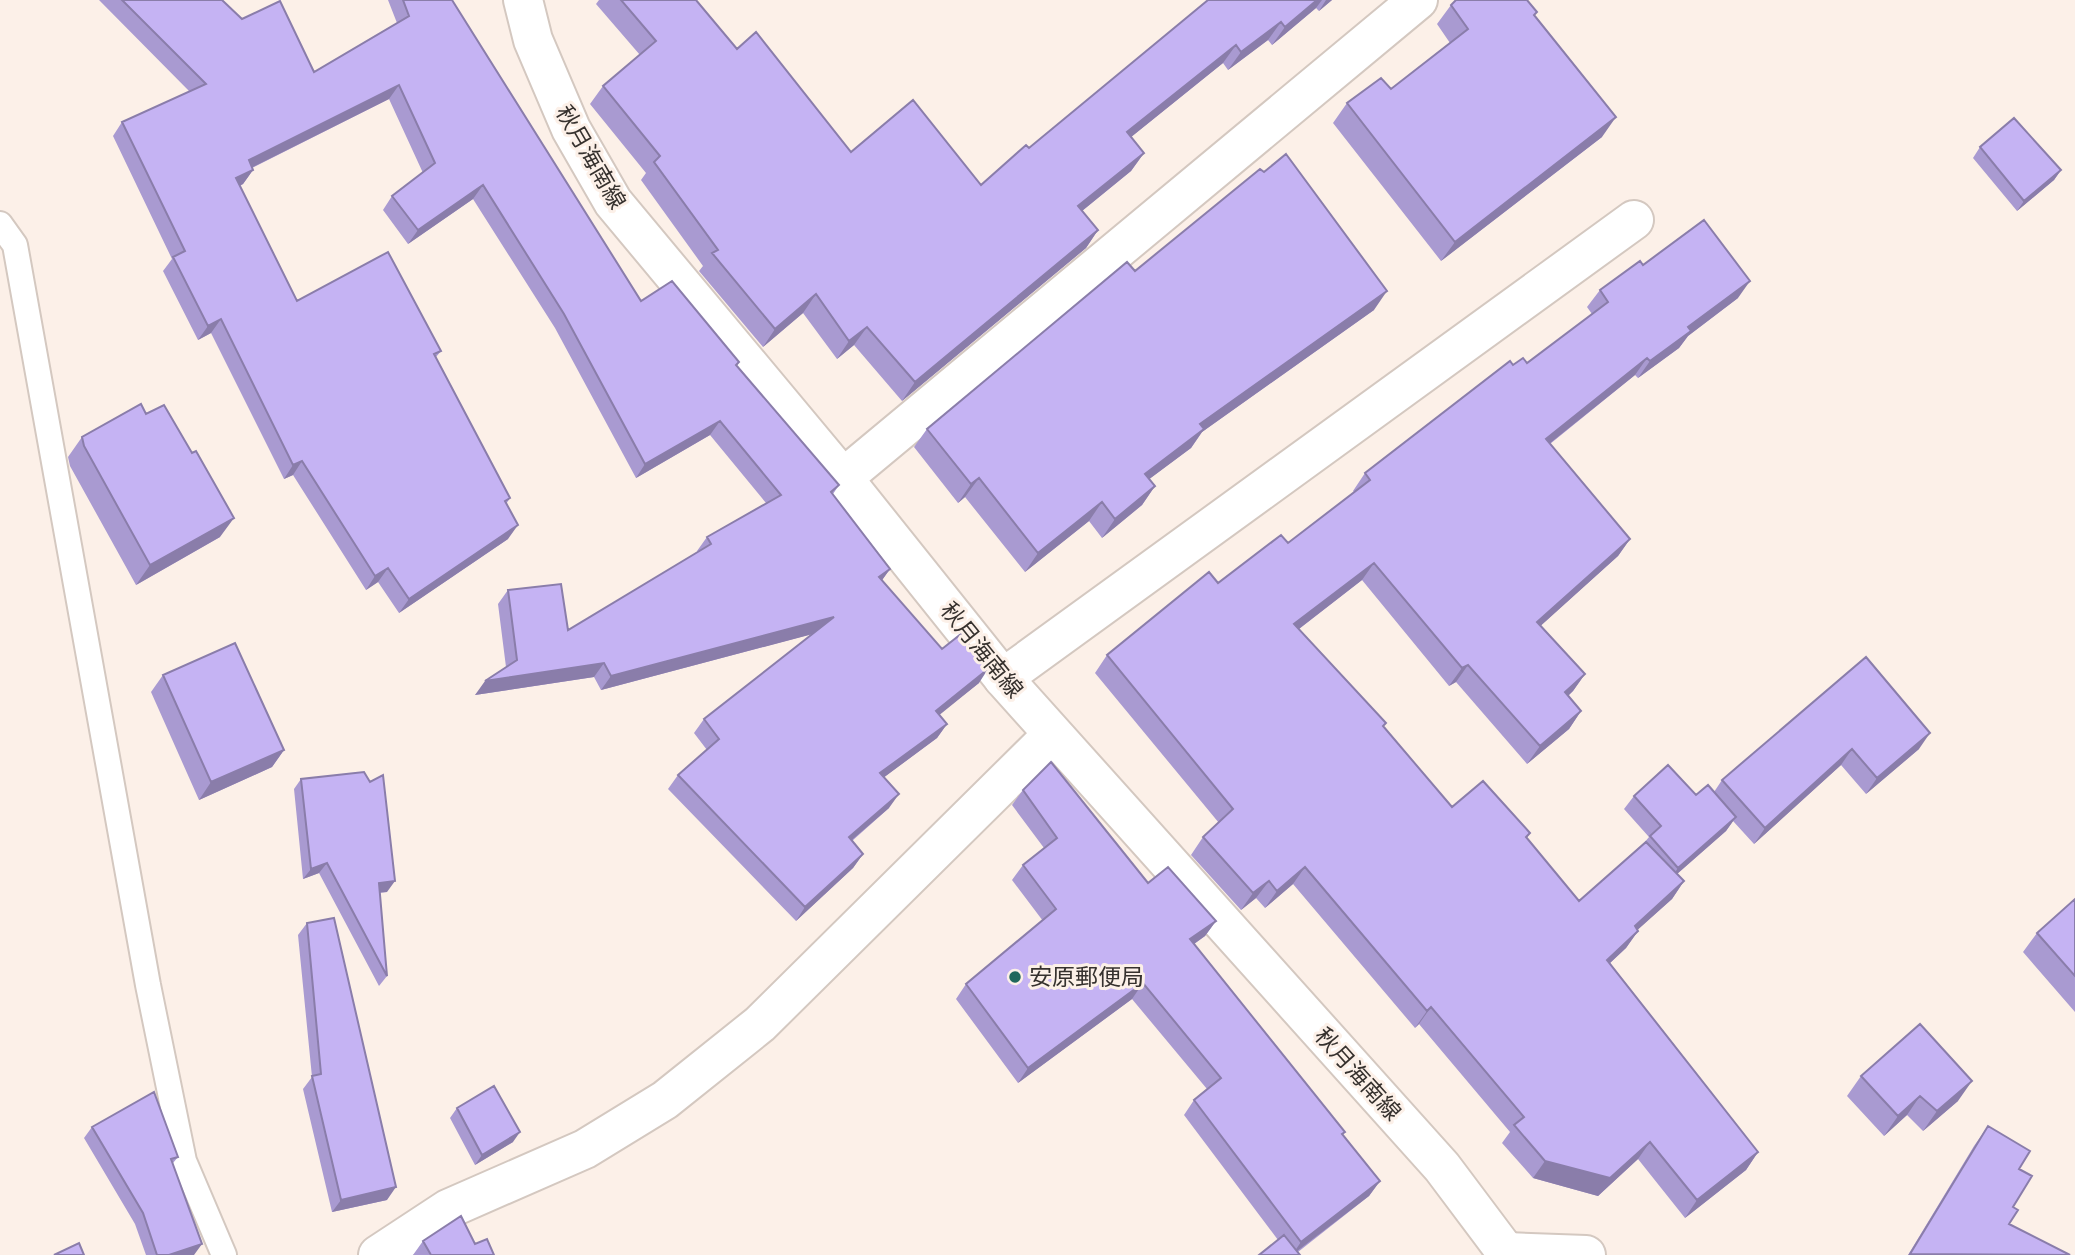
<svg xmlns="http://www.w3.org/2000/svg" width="2075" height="1255" font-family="'Space Grotesk','Noto Sans JP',sans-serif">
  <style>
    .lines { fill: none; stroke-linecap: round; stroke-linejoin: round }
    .service-casing { stroke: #d4c8c0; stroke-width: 28 }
    .minor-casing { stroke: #d4c8c0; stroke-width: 42 }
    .secondary-casing { stroke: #d4c8c0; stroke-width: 42 }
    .service { stroke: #fff; stroke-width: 24 }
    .minor { stroke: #fff; stroke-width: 38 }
    .secondary { stroke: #fff; stroke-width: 38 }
    .wall { fill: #a99ad1 }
    .shaded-wall { fill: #8a7daa }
    .building { fill: #c5b3f3; stroke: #8a7daa; stroke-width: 2 }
    .poi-dot { fill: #20675c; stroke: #fcf0e8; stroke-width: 2.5 }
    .labels { text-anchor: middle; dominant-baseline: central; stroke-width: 6; stroke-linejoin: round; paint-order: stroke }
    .street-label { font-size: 23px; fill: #36312e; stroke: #fcf0e8 }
    .poi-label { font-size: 23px; fill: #36312e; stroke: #fcf0e8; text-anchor: start }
  </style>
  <rect width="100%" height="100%" fill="#fcf0e8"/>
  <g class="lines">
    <defs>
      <path id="service" d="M0 224 15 245 148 985 184 1161 224 1255"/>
      <path id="minor" d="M843 478 1418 0
        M1003 678 1634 220
        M1507 1252 1586 1255
        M378 1255 448 1209 585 1149 665 1100 760 1024 1052 735"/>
      <path id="secondary" d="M523 0 533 40 571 129 613 202 843 478 1003 678 1442 1167 1508 1255"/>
    </defs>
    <use href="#service" class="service-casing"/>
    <use href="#minor" class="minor-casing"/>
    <use href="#secondary" class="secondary-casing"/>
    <use href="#service" class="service"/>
    <use href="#minor" class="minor"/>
    <use href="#secondary" class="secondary"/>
  </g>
  <path class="wall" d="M99 0H222L242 19 314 72 397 23 388 0H452L641 301 739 362 737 366 839 485 833 494 890 569 882 580 942 649 979 683 939 714 947 724 937 738 884 777 889 808 852 841 863 854 853 868 796 921 668 789 678 775 707 750 694 733 704 719 812 634 601 690 594 677 475 695 506 667 498 604 508 590 568 630 698 552 697 551 707 537 766 503 710 435 636 478 555 328 473 199 408 244 383 210 392 196 423 173 389 99 252 168 253 170 243 184 240 186 297 301 441 351 436 357 510 498 506 504 508 539 399 613 378 582 366 590 293 475 284 479 211 333 198 340 163 271 172 259 113 136 122 122 190 92Z
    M599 0H696L737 49 851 152 981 185 1029 148 1208 0H1332L1319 11 1316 8 1272 45 1268 40 1228 70 1223 63 1131 137 1144 153 1131 171 1082 211 1098 230 1086 248 902 401 854 345 837 359 803 313 763 347 699 271 703 266 641 180 646 173 590 104 603 86 640 55 596 4Z
    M1451 5 1535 16 1602 137 1441 261 1333 123 1347 103 1391 89 1450 43 1437 24Z
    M1980 147 2061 170 2054 180 2017 211 1973 158Z
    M1264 172 1374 310 1202 432 1191 448 1149 479 1155 486 1142 505 1102 538 1089 521 1025 572 965 497 958 503 914 447 927 429Z
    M1643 265 1738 298 1688 336 1679 348 1638 378 1635 375 1550 444 1630 539 1618 556 1540 626 1585 674 1573 691 1568 696 1581 711 1569 729 1527 764 1456 682 1449 686 1362 580 1299 629 1452 807 1530 833 1527 838 1579 901 1644 843 1649 837 1624 809 1634 796 1696 795 1714 792 1722 780 1866 657 1919 749 1866 794 1841 765 1754 844 1733 821 1726 831 1677 874 1684 881 1672 899 1638 929V931L1626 948 1610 963 1758 1152 1746 1170 1685 1218 1638 1159 1598 1196 1533 1178 1502 1143 1510 1132 1419 1024 1415 1028 1293 884 1265 908 1256 898 1241 910 1191 855 1203 837 1219 823 1095 673 1107 655 1218 583 1288 543 1354 492 1353 491 1365 473 1513 365 1527 363 1592 314 1587 307 1600 290Z
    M82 437 220 537 136 585 70 466 68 457Z
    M163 675 284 750 272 767 199 800 151 692Z
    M301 779 387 892 379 893 387 976 379 986 319 873 303 879 294 789Z
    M1023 790 1148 883 1216 921 1205 936 1194 944 1345 1132 1343 1135 1380 1181 1369 1196 1298 1252 1278 1240 1184 1115 1194 1100 1207 1089 1132 999 1018 1083 956 999 966 984 1043 921 1012 880 1023 865 1044 848 1012 805Z
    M2075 899V1012L2023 952 2037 933Z
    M307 923 387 1200 332 1212 303 1089 312 1077 298 935Z
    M1861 1076 1958 1101 1923 1131 1907 1115 1884 1136 1847 1096Z
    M457 1108 513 1142 475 1165 450 1118Z
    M1988 1126 2019 1169 2013 1207 2009 1224 2070 1255H1908L1974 1146Z
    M92 1127 178 1157 173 1163 194 1255H146L135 1224 84 1138Z
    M423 1241 475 1244 494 1255H413Z"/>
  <path class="shaded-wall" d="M1317 0H1322L1316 8 1272 45 1285 27Z
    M1326 0H1332L1319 11Z
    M1281 22 1268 40 1228 70 1241 52Z
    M1236 45 1223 63 1115 150 1127 132Z
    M399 85 389 99 239 174 249 160Z
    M1616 117 1602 137 1441 261 1455 242Z
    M1144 153 1131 171 1066 224 1078 206Z
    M253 170 243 184 226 192 236 178Z
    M2061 170 2054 180 2017 211 2024 201Z
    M483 185 473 199 408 244 418 230Z
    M1098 230 1086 248 902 401 915 382Z
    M1750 281 1738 298 1688 336 1679 348 1638 378 1650 361 1688 327Z
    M1387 291 1374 310 1202 432 1191 448 1132 492 1145 474 1200 424Z
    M816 294 803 313 763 347 775 329Z
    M221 319 211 333 198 340 208 326Z
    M867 327 854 345 837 359 849 341Z
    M1647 358 1635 375 1534 456 1546 439Z
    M720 421 710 435 636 478 645 464Z
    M302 461 293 475 284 479 293 465Z
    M979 478 965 497 958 503 971 484Z
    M1155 486 1142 505 1102 538 1115 519Z
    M1102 502 1089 521 1025 572 1038 553Z
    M234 518 220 537 136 585 150 565Z
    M518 525 508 539 399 613 409 599Z
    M1630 539 1618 556 1525 640 1537 622Z
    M1374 563 1362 580 1282 642 1294 624Z
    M388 568 378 582 366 590 375 576Z
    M890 569 880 583 879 577Z
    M834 617 824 631 601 690 611 676Z
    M604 663 594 677 475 695 485 681Z
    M1468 665 1456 682 1449 686 1462 668Z
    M988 669 979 683 927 725 936 711Z
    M1585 674 1573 691 1553 710 1565 692Z
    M1581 711 1569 729 1527 764 1540 746Z
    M947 724 937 738 871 787 880 773Z
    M1930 733 1919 749 1866 794 1877 778Z
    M1852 749 1841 765 1754 844 1765 828Z
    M284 750 272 767 199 800 211 782Z
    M899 794 889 808 839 851 849 837Z
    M1736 817 1726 831 1669 881 1678 868Z
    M863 854 853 868 796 921 805 907Z
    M327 863 319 873 303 879 311 869Z
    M1305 867 1293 884 1265 908 1277 891Z
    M395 881 387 892 371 893 379 883Z
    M1269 881 1256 898 1241 910 1253 893Z
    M1684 881 1672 899 1623 943 1635 926Z
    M1216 921 1205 936 1180 954 1190 939Z
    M1638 931 1626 948 1595 977 1607 960Z
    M1143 983 1132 999 1018 1083 1028 1068Z
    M1431 1007 1419 1024 1415 1028 1427 1011Z
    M1972 1081 1958 1101 1923 1131 1937 1111Z
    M1920 1096 1907 1115 1884 1136 1898 1116Z
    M520 1132 513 1142 475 1165 482 1155Z
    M1650 1142 1638 1159 1598 1196 1533 1178 1545 1161Z
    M1758 1152 1746 1170 1685 1218 1697 1200Z
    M1380 1181 1369 1196 1292 1255 1301 1242Z
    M396 1187 387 1200 332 1212 341 1200Z
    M202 1244 194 1255H169Z"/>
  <path class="building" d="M122 0H222L242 19 280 1 314 72 409 16 403 0H452L641 301 672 281 739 362 736 365 839 485 831 492 890 569 879 577 942 649 961 634 988 669 936 711 947 724 880 773 899 794 849 837 863 854 805 907 678 775 719 739 704 719 834 617 611 676 604 663 485 681 517 660 508 590 561 584 568 630 711 544 707 537 781 495 720 421 645 464 564 314 483 185 418 230 392 196 435 163 399 85 249 160 253 170 236 178 297 301 388 252 441 351 434 354 510 498 505 501 518 525 409 599 388 568 375 576 302 461 293 465 221 319 208 326 173 257 185 251 122 122 206 84Z
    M621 0H696L737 49 756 32 851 152 913 100 981 185 1026 145 1029 148 1208 0H1317L1285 27 1281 22 1241 52 1236 45 1127 132 1144 153 1078 206 1098 230 915 382 867 327 849 341 816 294 775 329 712 253 718 250 654 162 660 156 603 86 656 41Z
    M1456 0H1527L1537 12 1534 15 1616 117 1455 242 1347 103 1381 78 1391 89 1468 29 1451 5Z
    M2014 118 2061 170 2024 201 1980 147Z
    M1286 154 1387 291 1200 424 1204 429 1145 474 1155 486 1115 519 1102 502 1038 553 979 478 971 484 927 429 1127 262 1135 271 1260 169 1264 172Z
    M1704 220 1750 281 1688 327 1691 331 1650 361 1647 358 1546 439 1630 539 1537 622 1585 674 1565 692 1581 711 1540 746 1468 665 1462 668 1374 563 1294 624 1386 723 1383 726 1452 807 1483 781 1530 833 1526 837 1579 901 1646 842 1684 881 1635 926 1638 931 1607 960 1758 1152 1697 1200 1650 1142 1610 1178 1545 1161 1514 1125 1524 1117 1431 1007 1427 1011 1305 867 1277 891 1269 881 1253 893 1203 837 1233 809 1107 655 1209 572 1218 583 1281 535 1288 543 1370 480 1365 473 1510 361 1513 365 1523 358 1527 363 1608 302 1600 290 1640 261 1643 265Z
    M141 404 146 414 164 405 192 453 196 451 234 518 150 565 84 446 82 437Z
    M235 643 284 750 211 782 163 675Z
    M1866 657 1930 733 1877 778 1852 749 1765 828 1722 780Z
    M1051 762 1148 883 1168 867 1216 921 1190 939 1345 1132 1342 1134 1380 1181 1301 1242 1194 1100 1221 1078 1143 983 1028 1068 966 984 1056 909 1023 865 1057 838 1023 790Z
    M1668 765 1696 795 1708 785 1736 817 1678 868 1650 836 1661 826 1634 796Z
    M364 772 370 782 383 775 395 881 379 883 387 976 327 863 311 869 301 779Z
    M2075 899V976L2037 933Z
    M334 918 396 1187 341 1200 312 1076 321 1074 307 923Z
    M1920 1024 1972 1081 1937 1111 1920 1096 1898 1116 1861 1076Z
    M494 1086 520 1132 482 1155 457 1108Z
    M154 1092 178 1157 171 1159 202 1244 169 1255H157L143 1213 92 1127Z
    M1988 1126 2030 1151 2019 1169 2032 1176 2013 1207 2018 1210 2009 1224 2070 1255 1910 1254Z
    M461 1216 475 1244 487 1239 494 1255H431L423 1241Z
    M1284 1235 1300 1255H1259Z
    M79 1243 84 1255H54Z"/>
  <circle class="poi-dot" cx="1015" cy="977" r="7"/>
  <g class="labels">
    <g class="street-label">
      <text transform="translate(591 157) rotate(60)">秋月海南線</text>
      <text transform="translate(982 650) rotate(51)">秋月海南線</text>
      <text transform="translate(1358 1074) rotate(48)">秋月海南線</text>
    </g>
    <g class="poi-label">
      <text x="1029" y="977">安原郵便局</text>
    </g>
  </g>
</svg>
